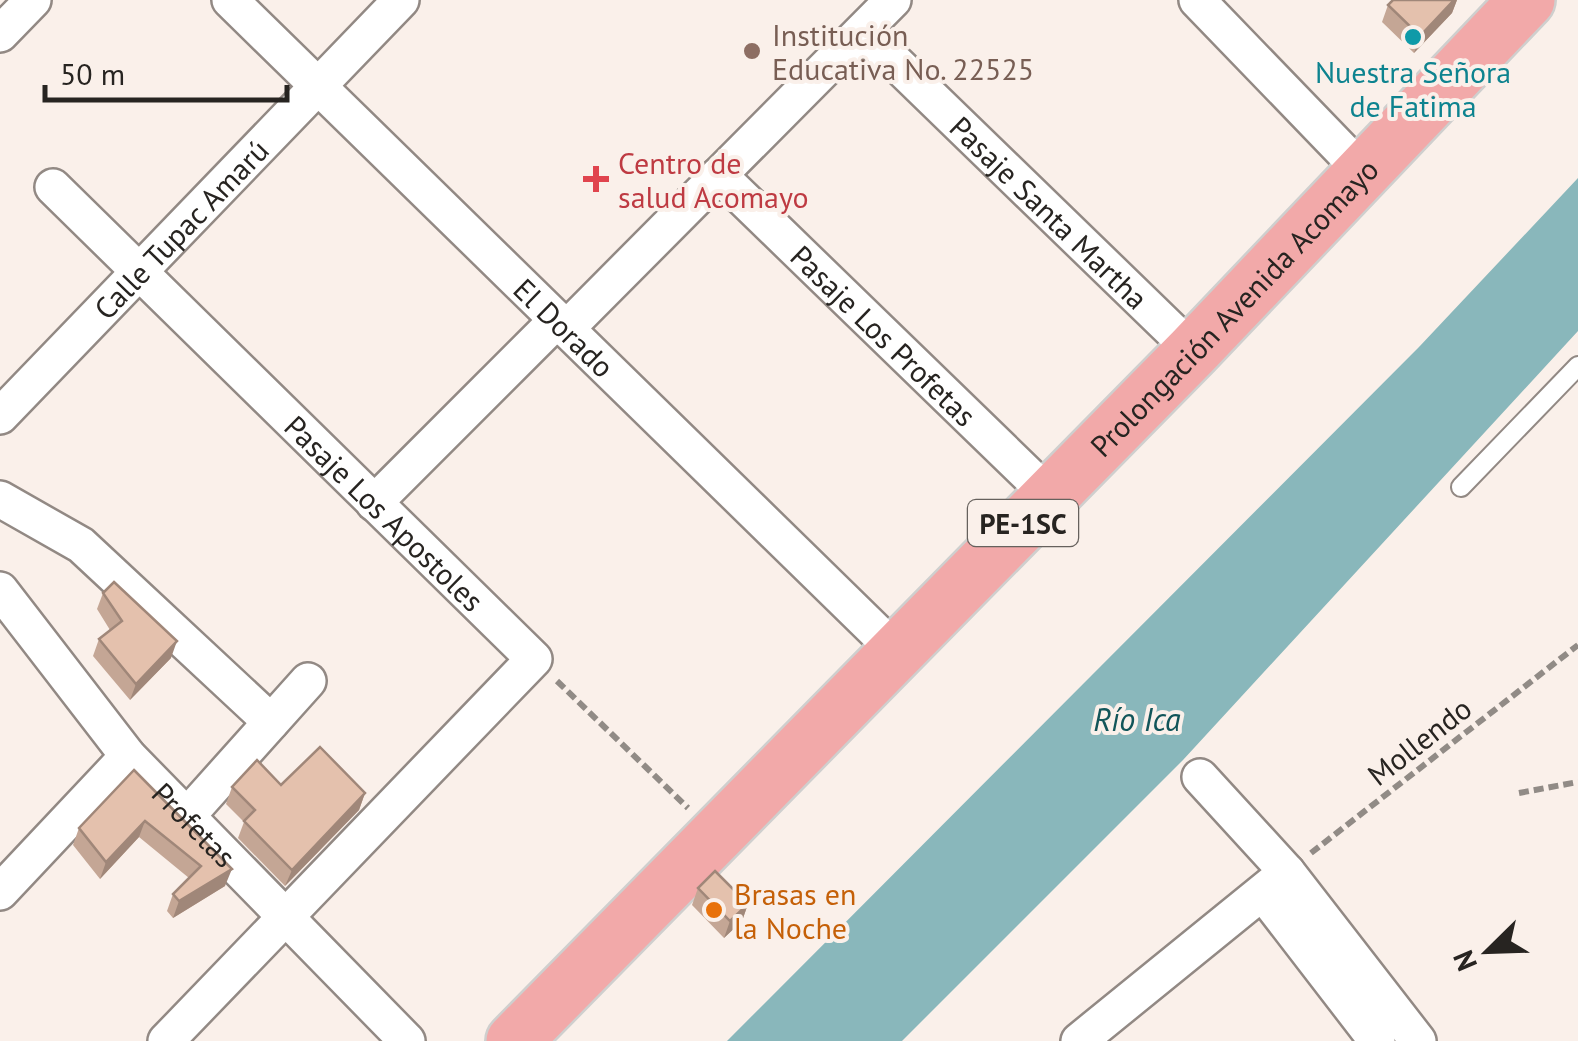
<svg xmlns="http://www.w3.org/2000/svg" width="1578" height="1041" font-family="'PT Sans',sans-serif">
  <style>
    .water { fill: #89b7bb }
    .lines { fill: none; stroke-linecap: round; stroke-linejoin: round }
    .lane-casing { stroke: #928984; stroke-width: 22 }
    .street-casing { stroke: #928984; stroke-width: 40 }
    .primary-casing { stroke: #cfcfce; stroke-width: 60 }
    .path { stroke: #918b86; stroke-width: 6; stroke-dasharray: 10 5; stroke-linecap: butt }
    .lane { stroke: #fff; stroke-width: 18 }
    .street { stroke: #fff; stroke-width: 35 }
    .primary { stroke: #f2a9a9; stroke-width: 55 }
    .wall { fill: #c4a695 }
    .shaded-wall { fill: #a08779 }
    .building { fill: #e4c1ad; stroke: #a08779; stroke-width: 2.5 }
    .culture-dot { fill: #0f9aa8; stroke: #faf0ea; stroke-width: 4 }
    .education-dot { fill: #8d6e63; stroke: #faf0ea; stroke-width: 4 }
    .health-dot { fill: #e0444e; stroke: #faf0ea; stroke-width: 4 }
    .food-dot { fill: #e8710a; stroke: #faf0ea; stroke-width: 4 }
    .labels { text-anchor: middle; dominant-baseline: central; stroke-width: 8; stroke-linejoin: round; paint-order: stroke }
    .shield { fill: #faf0ea; stroke: #66615d; stroke-width: 2.5 }
    .shield-label { font-size: 28px; font-weight: bold; fill: #272421 }
    .education-label { font-size: 30px; fill: #785e54; stroke: #faf0ea; text-anchor: start }
    .culture-label { font-size: 30px; fill: #0d838f; stroke: #faf0ea }
    .health-label { font-size: 30px; fill: #be3a42; stroke: #faf0ea; text-anchor: start }
    .street-label { font-size: 30px; fill: #272421; stroke: #faf0ea }
    .food-label { font-size: 30px; fill: #c56008; stroke: #faf0ea; text-anchor: start }
    .water-label { font-size: 32px; font-style: italic; fill: #125559; stroke: #faf0ea }
  </style>
  <rect width="100%" height="100%" fill="#faf0ea"/>
  <path class="water" d="M1578 178V331L1183 760 902 1041H727L1419 347Z"/>
  <g class="lines">
    <defs>
      <path id="lane" d="M1461 487 1578 366"/>
      <g id="street">
        <path id="s1" d="M230 0 897 652"/>
        <path d="M1197 0 1363 172"/>
        <path id="s2" d="M863 31 1193 351"/>
        <path d="M0 34 33 0"/>
        <path id="s3" d="M719 175 1050 496"/>
        <path id="s4" d="M53 187 534 659 166 1041"/>
        <path d="M566 329 893 0"/>
        <path id="s5" d="M0 416 401 0"/>
        <path d="M0 499 81 545 271 722"/>
        <path d="M374 503 557 320"/>
        <path id="s6" d="M0 590 128 756 407 1041"/>
        <path d="M1200 777 1287 872 1418 1041"/>
        <path d="M187 816 308 681"/>
        <path d="M0 892 128 756"/>
        <path d="M1263 893 1377 1041"/>
        <path d="M1079 1041 1287 872"/>
      </g>
      <g id="primary">
        <path id="s7" d="M514 1041 1193 351 1527 0"/>
      </g>
    </defs>
    <use href="#lane" class="lane-casing"/>
    <use href="#street" class="street-casing"/>
    <use href="#primary" class="primary-casing"/>
    <path class="path" d="M557 681 688 808
      M1519 793 1578 782
      M1311 853 1578 645"/>
    <use href="#lane" class="lane"/>
    <use href="#street" class="street"/>
    <use href="#primary" class="primary"/>
  </g>
  <path class="wall" d="M1393 0H1457L1452 13 1414 53 1382 22 1388 5Z
    M103 593 171 658 130 700 93 656 99 639 110 630 97 609Z
    M134 770 225 886 173 918 167 911 173 894 189 878 139 837 100 879 73 845 79 828Z
    M281 785 365 793 359 810 285 886 238 838 244 822 226 804 232 787Z
    M698 888 748 904 742 921 724 938 692 905Z"/>
  <path class="shaded-wall" d="M1454 0H1457L1452 13 1414 53 1420 36Z
    M177 641 171 658 130 700 136 684Z
    M365 793 359 810 285 886 292 870Z
    M145 821 139 837 100 879 106 862Z
    M232 869 225 886 173 918 179 901Z
    M748 904 742 921 724 938 730 921Z"/>
  <path class="building" d="M1393 0H1454L1420 36 1388 5Z
    M114 582 177 641 136 684 99 639 122 621 103 593Z
    M320 747 365 793 292 870 244 821 255 810 232 787 257 760 281 785Z
    M134 770 232 869 179 901 173 894 201 866 145 821 106 862 79 828Z
    M715 871 748 904 730 921 698 888Z"/>
  <circle class="culture-dot" cx="1413" cy="37" r="10"/>
  <circle class="education-dot" cx="752" cy="51" r="10"/>
  <path class="health-dot" d="M591 164h10v10h10v10h-10v10h-10v-10h-10v-10h10z"/>
  <circle class="food-dot" cx="714" cy="910" r="10"/>
  <g class="labels">
    <rect class="shield" x="968" y="500" width="110" height="46" rx="8"/>
    <g class="shield-label">
      <text x="1023" y="523">PE-1SC</text>
    </g>
    <g class="education-label">
      <text x="772" y="34">Institución<tspan x="772" dy="34">Educativa No. 22525</tspan></text>
    </g>
    <g class="culture-label">
      <text x="1413" y="71">Nuestra Señora<tspan x="1413" dy="34">de Fatima</tspan></text>
    </g>
    <g class="health-label">
      <text x="618" y="162">Centro de<tspan x="618" dy="34">salud Acomayo</tspan></text>
    </g>
    <g class="street-label">
      <text stroke="none"><textPath href="#s2" startOffset="260">Pasaje Santa Martha</textPath></text>
      <text stroke="none"><textPath href="#s5" startOffset="260">Calle Tupac Amarú</textPath></text>
      <text stroke="none"><textPath href="#s7" startOffset="1028">Prolongación Avenida Acomayo</textPath></text>
      <text stroke="none"><textPath href="#s1" startOffset="468">El Dorado</textPath></text>
      <text stroke="none"><textPath href="#s3" startOffset="230">Pasaje Los Profetas</textPath></text>
      <text stroke="none"><textPath href="#s4" startOffset="465">Pasaje Los Apostoles</textPath></text>
      <text transform="translate(1419 741) rotate(-38)">Mollendo</text>
      <text stroke="none"><textPath href="#s6" startOffset="305">Profetas</textPath></text>
    </g>
    <g class="food-label">
      <text x="734" y="893">Brasas en<tspan x="734" dy="34">la Noche</tspan></text>
    </g>
    <g class="water-label">
      <text x="1137" y="719">Río Ica</text>
    </g>
  </g>
  <g transform="translate(1488 951) rotate(247)" stroke="#faf0ea" stroke-width="8" paint-order="stroke">
  <path d="M0-8L18 38L0 25L-18 38Z" fill="#272421"/>
  <text y="-15" font-size="28" font-weight="bold" text-anchor="middle" fill="#272421">N</text>
  </g>
  <path d="M45 85v15h242v-15" fill="none" stroke="#272421" stroke-width="5"/>
  <text x="60" y="85" font-size="30" fill="#272421" stroke="#faf0ea" stroke-width="8" paint-order="stroke">50 m</text>
</svg>
